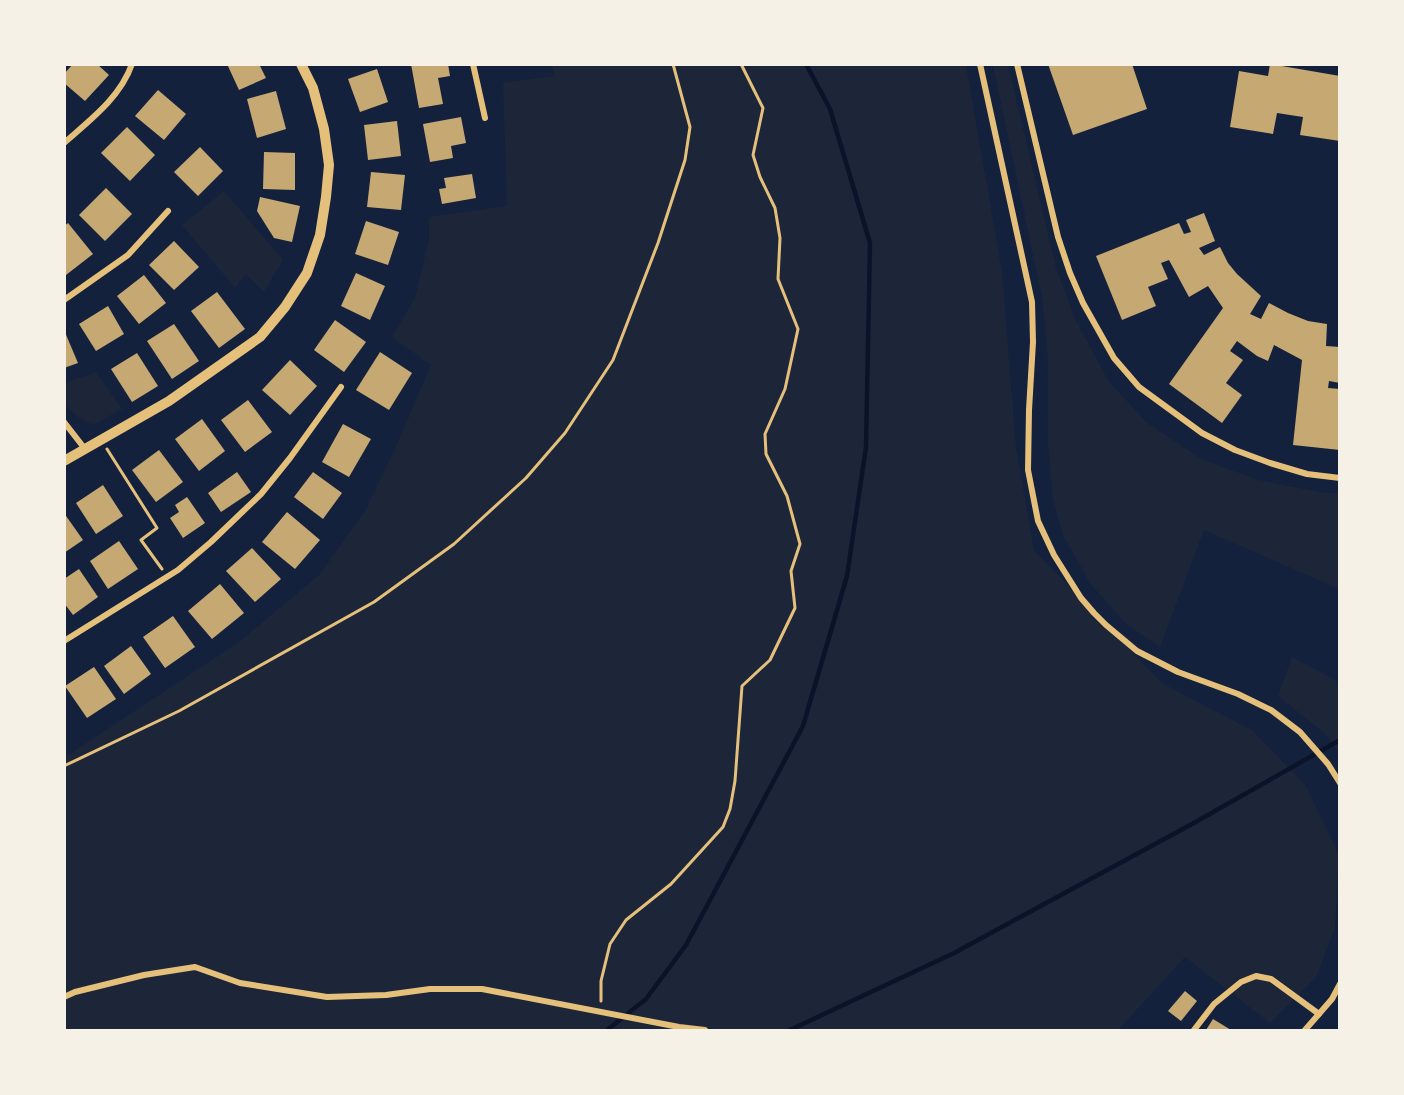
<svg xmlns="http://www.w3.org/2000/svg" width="1404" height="1095" viewBox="0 0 1404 1095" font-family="Jost,sans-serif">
  <rect width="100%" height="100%" fill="#14213d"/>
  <g fill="#1d2539">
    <polygon points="552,64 966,65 1002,272 1016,448 1034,550 1162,683 1253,731 1306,786 1339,855 1335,928 1316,977 1270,1023 1185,957 1118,1030 65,1030 65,757 239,642 319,575 365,511 394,451 431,365 392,337 415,298 429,239 429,217 507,206 503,83 554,76"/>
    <polygon points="993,65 1008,65 1056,268 1076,321 1108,380 1146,422 1203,460 1259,480 1324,493 1339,493 1339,589 1204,530 1160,647 1126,624 1090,583 1063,535 1053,499 1048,444 1048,361 1043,302"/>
    <polygon points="224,191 283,260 264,292 246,274 235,288 182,225"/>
    <polygon points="96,372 122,409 93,425 78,417 65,405 65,383"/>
    <polygon points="1292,657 1339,682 1339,752 1327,735 1278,696"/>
  </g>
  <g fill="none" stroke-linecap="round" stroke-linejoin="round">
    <g stroke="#0b132b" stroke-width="4.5">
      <polyline points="607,1030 646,999 686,945 803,726 847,576 866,447 870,243 830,109 806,64"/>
      <polyline points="790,1030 954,953 1192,824 1340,740"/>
    </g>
  </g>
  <g fill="#c6a872">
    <polygon points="73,64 97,64 109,75 85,101 64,83 64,74"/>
    <polygon points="227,64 259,64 266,78 239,90"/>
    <polygon points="411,64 448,64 450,76 438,78 443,104 419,108"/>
    <polygon points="1048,64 1132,64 1147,109 1073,135"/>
    <polygon points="1270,64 1340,76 1340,141 1300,135 1303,117 1277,113 1273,134 1230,127 1239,71 1268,76"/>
    <polygon points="377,69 388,102 360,112 348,79"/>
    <polygon points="158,90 186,114 164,140 135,116"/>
    <polygon points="276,91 286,129 257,138 247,99"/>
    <polygon points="461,117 466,143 451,146 453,158 430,162 423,124"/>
    <polygon points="397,121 401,156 368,160 364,125"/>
    <polygon points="127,127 155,155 130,181 101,153"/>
    <polygon points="200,147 223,171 198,196 174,172"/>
    <polygon points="264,152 295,153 295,190 263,189"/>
    <polygon points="371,172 405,175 401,210 367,207"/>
    <polygon points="472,174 476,198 442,204 439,189 446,188 444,178"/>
    <polygon points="106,188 132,214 105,241 79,215"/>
    <polygon points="260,197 300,206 292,242 274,238 257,211"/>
    <polygon points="1204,213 1215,241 1199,248 1204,255 1220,247 1228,263 1237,274 1261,296 1250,314 1261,319 1269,303 1288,313 1308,321 1327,324 1326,346 1340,347 1340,383 1329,381 1328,388 1340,389 1340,450 1293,445 1302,360 1274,345 1268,361 1257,356 1237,341 1230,351 1243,360 1226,383 1242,395 1222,423 1169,384 1223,308 1208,286 1189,297 1169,260 1161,263 1168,279 1148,287 1156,306 1122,320 1096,256 1179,223 1184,234 1191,232 1186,220"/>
    <polygon points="366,221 399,232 388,265 355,254"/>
    <polygon points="68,223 93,254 66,275 64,273 64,226"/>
    <polygon points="174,241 199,267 174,290 149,265"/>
    <polygon points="356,273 385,286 370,320 341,306"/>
    <polygon points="144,275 166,303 139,324 117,296"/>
    <polygon points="217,292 245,329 219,348 191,311"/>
    <polygon points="108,306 124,334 96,351 79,324"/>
    <polygon points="335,320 366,342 344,372 314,350"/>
    <polygon points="174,324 199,361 172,379 147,341"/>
    <polygon points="64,330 78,363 64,368"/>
    <polygon points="380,352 412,373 389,410 356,390"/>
    <polygon points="137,353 158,386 132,402 111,369"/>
    <polygon points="290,360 317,386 290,415 262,390"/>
    <polygon points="248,400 272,432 245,452 221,420"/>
    <polygon points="202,419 225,451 199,471 175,439"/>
    <polygon points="343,424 371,439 349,477 322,462"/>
    <polygon points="159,450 183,482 156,502 132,470"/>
    <polygon points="237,472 251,492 221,512 208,493"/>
    <polygon points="313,472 342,493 323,519 294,497"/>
    <polygon points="103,485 123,516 96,534 76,503"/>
    <polygon points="187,497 205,523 183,538 170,518 179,512 175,505"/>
    <polygon points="287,512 320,540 295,569 262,542"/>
    <polygon points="64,513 83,540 64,553"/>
    <polygon points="119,541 138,569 108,589 90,561"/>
    <polygon points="252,548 281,579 255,602 226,571"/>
    <polygon points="79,569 98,597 73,615 64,603 64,579"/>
    <polygon points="220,584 244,613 212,639 188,611"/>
    <polygon points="173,616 195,647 165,668 143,637"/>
    <polygon points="131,646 151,674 124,694 104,666"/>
    <polygon points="94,667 116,699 87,718 65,686"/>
    <polygon points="1185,991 1197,1001 1181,1021 1168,1011"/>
    <polygon points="1213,1019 1231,1030 1206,1030"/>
  </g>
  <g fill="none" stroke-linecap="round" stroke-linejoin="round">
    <g stroke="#e5c07b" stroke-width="3">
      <polyline points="107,449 157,528 141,540 162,569"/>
      <polyline points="64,766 179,711 374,602 454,544 526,478 565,433 613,360 658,243 685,160 690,127 673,64"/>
      <polyline points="601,1001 601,981 610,944 626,920 671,884 723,827 730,809 735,781 742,686 770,660 795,608 791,571 800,544 787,496 766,454 765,434 785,389 798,329 778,279 780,238 775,208 760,177 753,155 763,108 741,64"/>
    </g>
    <g stroke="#e5c07b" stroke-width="6">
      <polyline points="473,64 485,118"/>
      <polyline points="980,64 1032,302 1033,342 1029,410 1028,470 1038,521 1054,555 1081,598 1094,613 1106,625 1137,651 1178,672 1238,694 1271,710 1300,732 1328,764 1340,783"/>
      <polyline points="1017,64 1058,237 1070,273 1083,303 1114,358 1139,387 1202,433 1235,450 1270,463 1307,474 1340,478"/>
      <path d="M64 143C90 120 120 98 132 64"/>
      <polyline points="64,300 128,255 168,211"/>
      <polyline points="64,422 85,449"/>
      <polyline points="64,641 178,570 211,542 261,494 290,458 341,387"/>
      <polyline points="64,997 75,992 144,975 195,967 240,983 327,997 386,995 430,989 482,989 679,1027 705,1030"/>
      <polyline points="1194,1030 1214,1004 1241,982 1256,976 1271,979 1319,1014"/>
      <polyline points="1305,1030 1332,999 1340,984"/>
    </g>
    <polyline stroke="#e5c07b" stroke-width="10" points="64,461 169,401 260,337 285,307 307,273 320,235 326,197 329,165 324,129 313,88 301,64"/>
  </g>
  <rect width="1404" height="1095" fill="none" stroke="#f6f1e7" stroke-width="132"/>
</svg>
